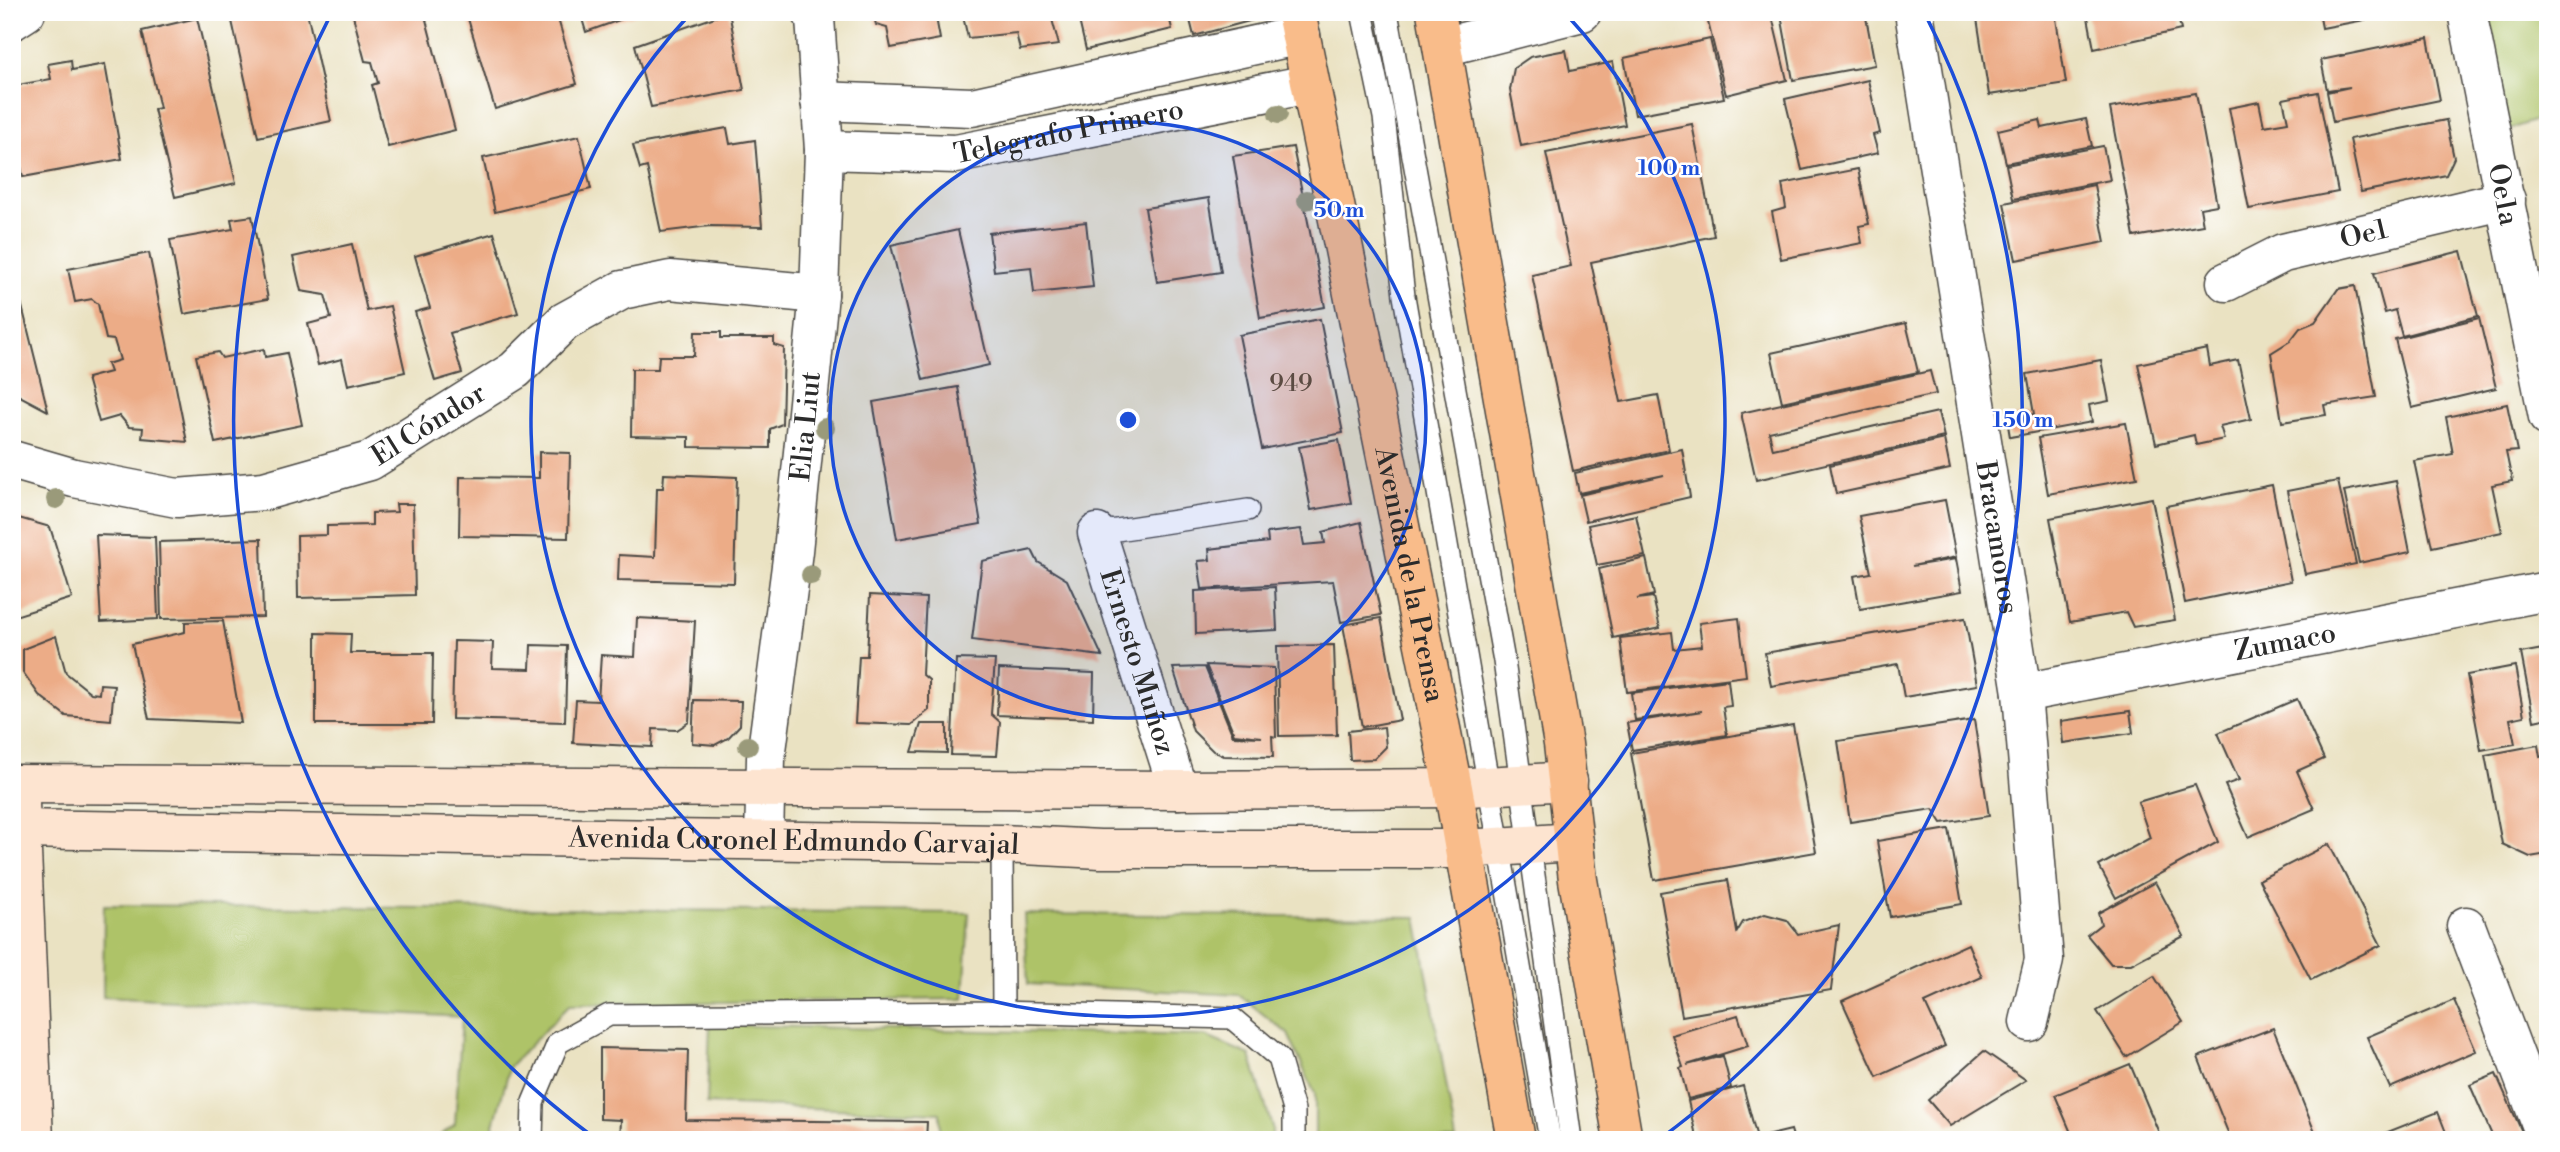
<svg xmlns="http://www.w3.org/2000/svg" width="2560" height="1152" viewBox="0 0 2560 1152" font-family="'Libre Bodoni',serif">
  <rect width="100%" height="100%" fill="#fff"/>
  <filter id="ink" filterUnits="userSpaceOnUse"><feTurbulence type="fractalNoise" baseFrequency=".0143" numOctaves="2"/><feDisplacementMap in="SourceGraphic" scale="14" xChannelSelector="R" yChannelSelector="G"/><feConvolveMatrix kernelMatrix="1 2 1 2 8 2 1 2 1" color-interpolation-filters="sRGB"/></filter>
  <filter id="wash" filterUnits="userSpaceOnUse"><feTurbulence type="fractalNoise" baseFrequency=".00686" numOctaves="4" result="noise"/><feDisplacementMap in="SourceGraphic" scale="28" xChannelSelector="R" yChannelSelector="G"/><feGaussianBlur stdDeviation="1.57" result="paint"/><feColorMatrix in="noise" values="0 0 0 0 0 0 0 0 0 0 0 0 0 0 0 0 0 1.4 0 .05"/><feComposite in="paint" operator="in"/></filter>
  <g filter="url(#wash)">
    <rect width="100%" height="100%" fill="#eae2c2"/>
    <g fill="#aec368" stroke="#6c774a" stroke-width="2">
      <polygon points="2477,12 2548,12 2548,116 2501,132"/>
      <polygon points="104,905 969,913 964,999 570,1004 510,1066 490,1140 435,1140 455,1124 462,1017 103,997"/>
      <polygon points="1024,914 1417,917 1456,1140 1315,1140 1315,1094 1288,1034 1239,995 1028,984"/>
      <polygon points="710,1025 1205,1036 1250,1055 1272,1127 1272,1140 940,1140 940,1113 707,1104"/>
    </g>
    <g id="blocks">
      <g fill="#ecac87">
        <polygon points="230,12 307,12 331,121 258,137"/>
        <polygon points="352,12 424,12 455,130 388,147 372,85 378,83 372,62 365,61"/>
        <polygon points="466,12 556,12 577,84 495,109"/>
        <polygon points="580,12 638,12 639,13 586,32"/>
        <polygon points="729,12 744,90 651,107 635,45"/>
        <polygon points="873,12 935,12 940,39 891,48 887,28 876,25"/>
        <polygon points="962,12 1050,12 1059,45 1020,50 1016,33 968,38"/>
        <polygon points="1077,12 1168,12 1172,29 1086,50"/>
        <polygon points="1188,12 1267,12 1268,16 1194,36"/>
        <polygon points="1733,12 1771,12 1787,80 1726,95 1707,18"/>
        <polygon points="1795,12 1865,12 1875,65 1793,80 1781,15"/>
        <polygon points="1976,12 2055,12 2066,83 1989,95"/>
        <polygon points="2087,12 2177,12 2181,30 2094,49"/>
        <polygon points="2319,12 2395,12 2396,14 2322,28"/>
        <polygon points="197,18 236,183 175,197 154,109 160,108 142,31"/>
        <polygon points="2428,38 2440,100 2333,122 2327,92 2350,87 2327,90 2321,60"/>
        <polygon points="1710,39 1724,98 1635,115 1624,58"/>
        <polygon points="1566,50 1570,71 1613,62 1625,125 1521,146 1510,90 1514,68 1530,57"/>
        <polygon points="71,60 72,70 105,64 122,159 23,177 12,120 12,86 51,79 48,64"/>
        <polygon points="1868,80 1880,133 1873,135 1878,153 1802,170 1785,99"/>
        <polygon points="2318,92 2338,192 2249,209 2229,108 2259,102 2264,126 2288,122 2283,99"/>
        <polygon points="2196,93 2217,205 2200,208 2203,225 2134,237 2110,108"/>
        <polygon points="2086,119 2092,146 2006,163 1998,130 2040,120 2042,128"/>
        <polygon points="2446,120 2454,158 2446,175 2361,192 2350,139"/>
        <polygon points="1692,124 1714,236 1591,262 1621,402 1658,395 1669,450 1573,471 1532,275 1571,266 1546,153"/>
        <polygon points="727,128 730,144 755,140 762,227 710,226 661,232 647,167 640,169 633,145"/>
        <polygon points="579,136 591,189 495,212 483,158"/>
        <polygon points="2103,146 2110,180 2013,199 2006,165"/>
        <polygon points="1293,147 1325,307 1260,318 1233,156"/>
        <polygon points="1858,169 1869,224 1859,226 1862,243 1781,259 1772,212 1786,208 1782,184"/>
        <polygon points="2094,185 2105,242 2016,260 2004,203"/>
        <polygon points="1209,198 1221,272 1157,282 1145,208"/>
        <polygon points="252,216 268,299 184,314 170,240 233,229 231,219"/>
        <polygon points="1086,222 1093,287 1034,293 1031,267 994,271 989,233"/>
        <polygon points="958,230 989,365 923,380 891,245"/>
        <polygon points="494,233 518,313 450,333 462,373 435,381 415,312 430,308 415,256"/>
        <polygon points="352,244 367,311 390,306 405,372 348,385 342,359 318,365 308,324 331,318 325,295 301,291 293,257"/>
        <polygon points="2461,251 2478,316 2402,336 2395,310 2385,313 2374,273"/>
        <polygon points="149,253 187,442 142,438 143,428 129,427 120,416 99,422 87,378 110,372 107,364 120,360 114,340 106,339 98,304 92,299 75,302 68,269"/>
        <polygon points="12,278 15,278 48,411 12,392"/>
        <polygon points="2355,286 2376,397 2324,405 2326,415 2282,422 2271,353 2290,341 2300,328 2315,322 2338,289"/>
        <polygon points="2479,318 2496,388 2412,408 2395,339"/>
        <polygon points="1320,319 1343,433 1262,449 1239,335"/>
        <polygon points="1906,323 1918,372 1782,402 1771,353"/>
        <polygon points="695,332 721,332 721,338 774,338 774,345 784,348 782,424 770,429 770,448 689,447 689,437 631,436 632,369 658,369 659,356 694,356"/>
        <polygon points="264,349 265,357 287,353 302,425 215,443 196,356 218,352 222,358"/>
        <polygon points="2207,349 2210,366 2238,360 2251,419 2220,426 2224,439 2196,445 2194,435 2156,444 2138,364"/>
        <polygon points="2101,360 2109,401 2089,405 2092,422 2010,437 2007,419 2034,414 2027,374"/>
        <polygon points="1930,371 1936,394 1769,432 1773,449 1938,412 1944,437 1756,480 1741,413"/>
        <polygon points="958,387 981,524 897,539 873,402"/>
        <polygon points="2507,404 2517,451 2506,452 2512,481 2492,485 2502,532 2432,547 2414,461 2453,454 2446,417"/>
        <polygon points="2126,423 2137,478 2048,494 2038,438"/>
        <polygon points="1944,439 1950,469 1836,494 1830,465"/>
        <polygon points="1339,440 1351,503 1311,510 1299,447"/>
        <polygon points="1682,449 1690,497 1586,521 1580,495 1664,475 1579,493 1575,473"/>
        <polygon points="539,452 570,453 568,538 459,536 460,477 539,478"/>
        <polygon points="664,474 737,477 734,583 618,580 619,555 655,557 657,488 663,488"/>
        <polygon points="2338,481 2356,564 2305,574 2287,491"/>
        <polygon points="2396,481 2410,552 2359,563 2344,491"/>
        <polygon points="2272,485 2291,581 2185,603 2166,506"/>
        <polygon points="2152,498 2175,620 2133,627 2126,612 2070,622 2050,518"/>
        <polygon points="1945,500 1956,557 1912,566 1956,559 1962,591 1860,609 1854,576 1871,573 1859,516"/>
        <polygon points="396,504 413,504 415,595 298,598 297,536 327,535 327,526 372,525 372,513 397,512"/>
        <polygon points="1636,515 1645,556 1597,565 1588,525"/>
        <polygon points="12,516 50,527 72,598 12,617"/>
        <polygon points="1361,522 1381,615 1341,622 1333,581 1202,589 1198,561 1210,560 1209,549 1268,542 1267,533 1301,529 1304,545 1325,543 1323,532"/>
        <polygon points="96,535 155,537 158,619 101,622"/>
        <polygon points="261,539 263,617 161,619 159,542"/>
        <polygon points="1032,550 1038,562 1067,580 1102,656 972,640 982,561"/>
        <polygon points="1646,558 1654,595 1637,599 1653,597 1660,628 1613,638 1599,569"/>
        <polygon points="1275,587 1277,630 1196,634 1195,591"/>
        <polygon points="870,595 926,598 922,674 929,680 929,710 911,725 855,723 859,656 867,656"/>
        <polygon points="637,618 695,621 689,722 677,730 653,729 652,747 573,743 576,700 598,701 601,655 635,657"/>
        <polygon points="1381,618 1400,720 1362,727 1343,625"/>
        <polygon points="1739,618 1746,676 1627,692 1620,638 1672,632 1674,649 1702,646 1699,623"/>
        <polygon points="1965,618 1977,685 1904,697 1898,664 1771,686 1765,653"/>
        <polygon points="223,621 241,723 149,719 132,644 185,632 185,622"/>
        <polygon points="316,633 351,634 350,653 433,653 432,724 316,724"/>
        <polygon points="56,636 66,673 91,693 99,694 100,684 114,685 111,720 66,716 39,695 23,672 23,649"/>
        <polygon points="454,641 493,642 492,668 530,669 531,645 567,646 565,722 452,719"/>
        <polygon points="1334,645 1337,735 1279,736 1277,646"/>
        <polygon points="2548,648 2548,718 2534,721 2521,653"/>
        <polygon points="956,659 995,660 991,714 1000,722 997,756 951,755"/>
        <polygon points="1206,665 1274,668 1276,737 1272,736 1273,757 1224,756 1213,751 1193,731 1173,668 1205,667 1233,736 1262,737 1234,734"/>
        <polygon points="2515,666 2524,716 2510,719 2515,744 2481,750 2467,675"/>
        <polygon points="999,669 1094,673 1093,719 997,715"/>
        <polygon points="1728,680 1731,706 1723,707 1727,735 1632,750 1627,723 1702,711 1635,720 1631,693"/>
        <polygon points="2297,699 2324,759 2297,771 2314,809 2248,837 2225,785 2239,780 2218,733"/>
        <polygon points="694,700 741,701 740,725 728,738 715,745 692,743"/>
        <polygon points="2130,711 2133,733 2063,743 2061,721"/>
        <polygon points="1974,720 1989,816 1942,823 1933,809 1850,822 1838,741"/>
        <polygon points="921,724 947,724 947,753 912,752"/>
        <polygon points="1793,725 1816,852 1654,880 1631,753"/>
        <polygon points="1384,727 1386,747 1374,759 1350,760 1348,731"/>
        <polygon points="2538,745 2540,757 2548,755 2548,854 2530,857 2502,844 2485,755"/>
        <polygon points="2195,785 2218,842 2116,898 2099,866 2150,838 2138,802"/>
        <polygon points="1949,829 1962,904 1890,917 1877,841"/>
        <polygon points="2329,844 2381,945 2311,980 2259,880"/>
        <polygon points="1728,880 1737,932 1743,922 1765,914 1787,920 1798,934 1839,925 1831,990 1682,1016 1660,892"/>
        <polygon points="2155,882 2184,936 2131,964 2111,964 2087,935 2101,924 2098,913"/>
        <polygon points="1968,944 1982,977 1925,1003 1945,1046 1877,1077 1842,1001"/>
        <polygon points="2154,976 2183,1022 2126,1057 2097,1011"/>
        <polygon points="2454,1000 2476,1051 2390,1088 2367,1037"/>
        <polygon points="1738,1015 1748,1046 1687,1065 1723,1056 1731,1088 1688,1099 1680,1068 1683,1067 1672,1035"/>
        <polygon points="2273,1028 2318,1140 2231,1140 2198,1057"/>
        <polygon points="600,1048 688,1050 686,1120 927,1122 926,1140 620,1140 621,1120 600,1119"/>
        <polygon points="1984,1051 2026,1080 1950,1126 1928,1100"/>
        <polygon points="2130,1064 2162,1140 2074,1140 2055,1095"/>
        <polygon points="2496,1074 2523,1134 2511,1140 2494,1140 2470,1085"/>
        <polygon points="1743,1086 1757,1138 1791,1130 1794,1140 1697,1140 1688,1101"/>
        <polygon points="2438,1112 2449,1140 2376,1140 2375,1137"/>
      </g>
    </g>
  </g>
  <g filter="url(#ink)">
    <use href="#blocks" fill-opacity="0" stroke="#484642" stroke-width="2"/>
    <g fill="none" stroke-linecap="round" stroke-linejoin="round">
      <defs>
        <g id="lane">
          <polyline points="1362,12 1384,117 1404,296 1550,1140"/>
          <polyline points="1387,12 1504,661 1571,1140"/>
          <polyline points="1097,533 1248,510"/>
          <polyline points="1002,844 1003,1012"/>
          <polyline points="532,1140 533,1102 558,1043 609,1015 1003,1012 1232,1018 1279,1058 1294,1110 1294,1140"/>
        </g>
        <g id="street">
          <path id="s1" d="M1914 12 2022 693 2044 960 2029 1022"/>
          <path id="s2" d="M2467 12 2548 417"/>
          <polyline points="12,21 26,12"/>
          <polyline points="1443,47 1582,12"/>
          <polyline points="820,101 972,107 1301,35"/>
          <path id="s3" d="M824 150 956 154 1309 84"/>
          <path id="s4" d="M2226 282 2283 253 2506 200"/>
          <path id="s5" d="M12 460 74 478 177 498 264 491 370 461 515 370 564 322 622 290 670 280 819 294"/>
          <path id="s6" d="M1097 533 1178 790"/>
          <path id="s7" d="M2022 693 2548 591"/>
          <path id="s8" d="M764 840 766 758 793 551 819 294 824 150 815 18 811 12"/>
          <polyline points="2466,926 2547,1140"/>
        </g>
        <g id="secondary">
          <polyline points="12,784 1178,790 1453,788 1568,781"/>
          <polyline points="20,803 34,1140"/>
          <path id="s9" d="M12 829 1002 844 1100 849H1465L1574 842"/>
        </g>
        <g id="primary">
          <path id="s10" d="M1296 12 1453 788 1516 1140"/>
          <polyline points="1436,12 1563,744 1578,880 1623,1140"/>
        </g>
      </defs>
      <use href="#lane" stroke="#484642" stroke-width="24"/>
      <use href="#street" stroke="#484642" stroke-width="41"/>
      <use href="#secondary" stroke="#484642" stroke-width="41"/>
      <use href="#primary" stroke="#484642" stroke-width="41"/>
      <use href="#lane" stroke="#fff" stroke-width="21"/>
      <use href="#street" stroke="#fff" stroke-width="38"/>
      <use href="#secondary" stroke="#fde4d0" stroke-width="38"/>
      <use href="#primary" stroke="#f9bc8a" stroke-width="38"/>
    </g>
    <g fill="#9a9a7a">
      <circle cx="1278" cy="114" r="10"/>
      <circle cx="1307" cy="200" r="10"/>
      <circle cx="825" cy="428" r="10"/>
      <circle cx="56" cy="499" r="10"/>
      <circle cx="811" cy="575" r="10"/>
      <circle cx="748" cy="746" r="10"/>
    </g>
  </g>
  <circle cx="1128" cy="420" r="298" fill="#1d4ed8" fill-opacity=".12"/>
  <g fill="none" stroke="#1d4ed8" stroke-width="3.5">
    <circle cx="1128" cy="420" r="298"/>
    <path d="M1565 13A597 597 0 1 1 691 13"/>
    <path d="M596 1139A895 895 0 0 1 331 14M1925 14A895 895 0 0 1 1660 1139"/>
  </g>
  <g text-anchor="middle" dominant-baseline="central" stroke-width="5" stroke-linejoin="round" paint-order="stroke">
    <g font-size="24" fill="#5b4b42">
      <text x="1291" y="384">949</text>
    </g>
    <g font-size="28" fill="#2b2b2b" stroke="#fff">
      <text stroke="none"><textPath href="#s3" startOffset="247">Telegrafo Primero</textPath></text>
      <text stroke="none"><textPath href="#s2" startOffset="186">Oe1a</textPath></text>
      <text stroke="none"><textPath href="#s4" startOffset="147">Oe1</textPath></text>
      <text stroke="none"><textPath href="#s5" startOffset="436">El Cóndor</textPath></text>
      <text stroke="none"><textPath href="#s8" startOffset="416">Elia Liut</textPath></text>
      <text stroke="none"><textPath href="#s1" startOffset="532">Bracamoros</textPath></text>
      <text stroke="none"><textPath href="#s10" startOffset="574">Avenida de la Prensa</textPath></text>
      <text stroke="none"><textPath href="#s7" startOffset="268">Zumaco</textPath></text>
      <text stroke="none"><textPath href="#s6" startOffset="135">Ernesto Muñoz</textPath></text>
      <text stroke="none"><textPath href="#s9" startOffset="782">Avenida Coronel Edmundo Carvajal</textPath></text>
    </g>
  </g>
  <circle cx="1128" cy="420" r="10" fill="#1d4ed8" stroke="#fff" stroke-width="3.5"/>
  <g font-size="21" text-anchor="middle" font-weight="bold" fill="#1d4ed8" stroke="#fff" stroke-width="5" stroke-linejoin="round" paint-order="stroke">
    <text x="1669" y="175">100 m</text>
    <text x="1339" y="217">50 m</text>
    <text x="2023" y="427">150 m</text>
  </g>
  <rect width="2560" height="1152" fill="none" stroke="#fff" stroke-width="42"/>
</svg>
